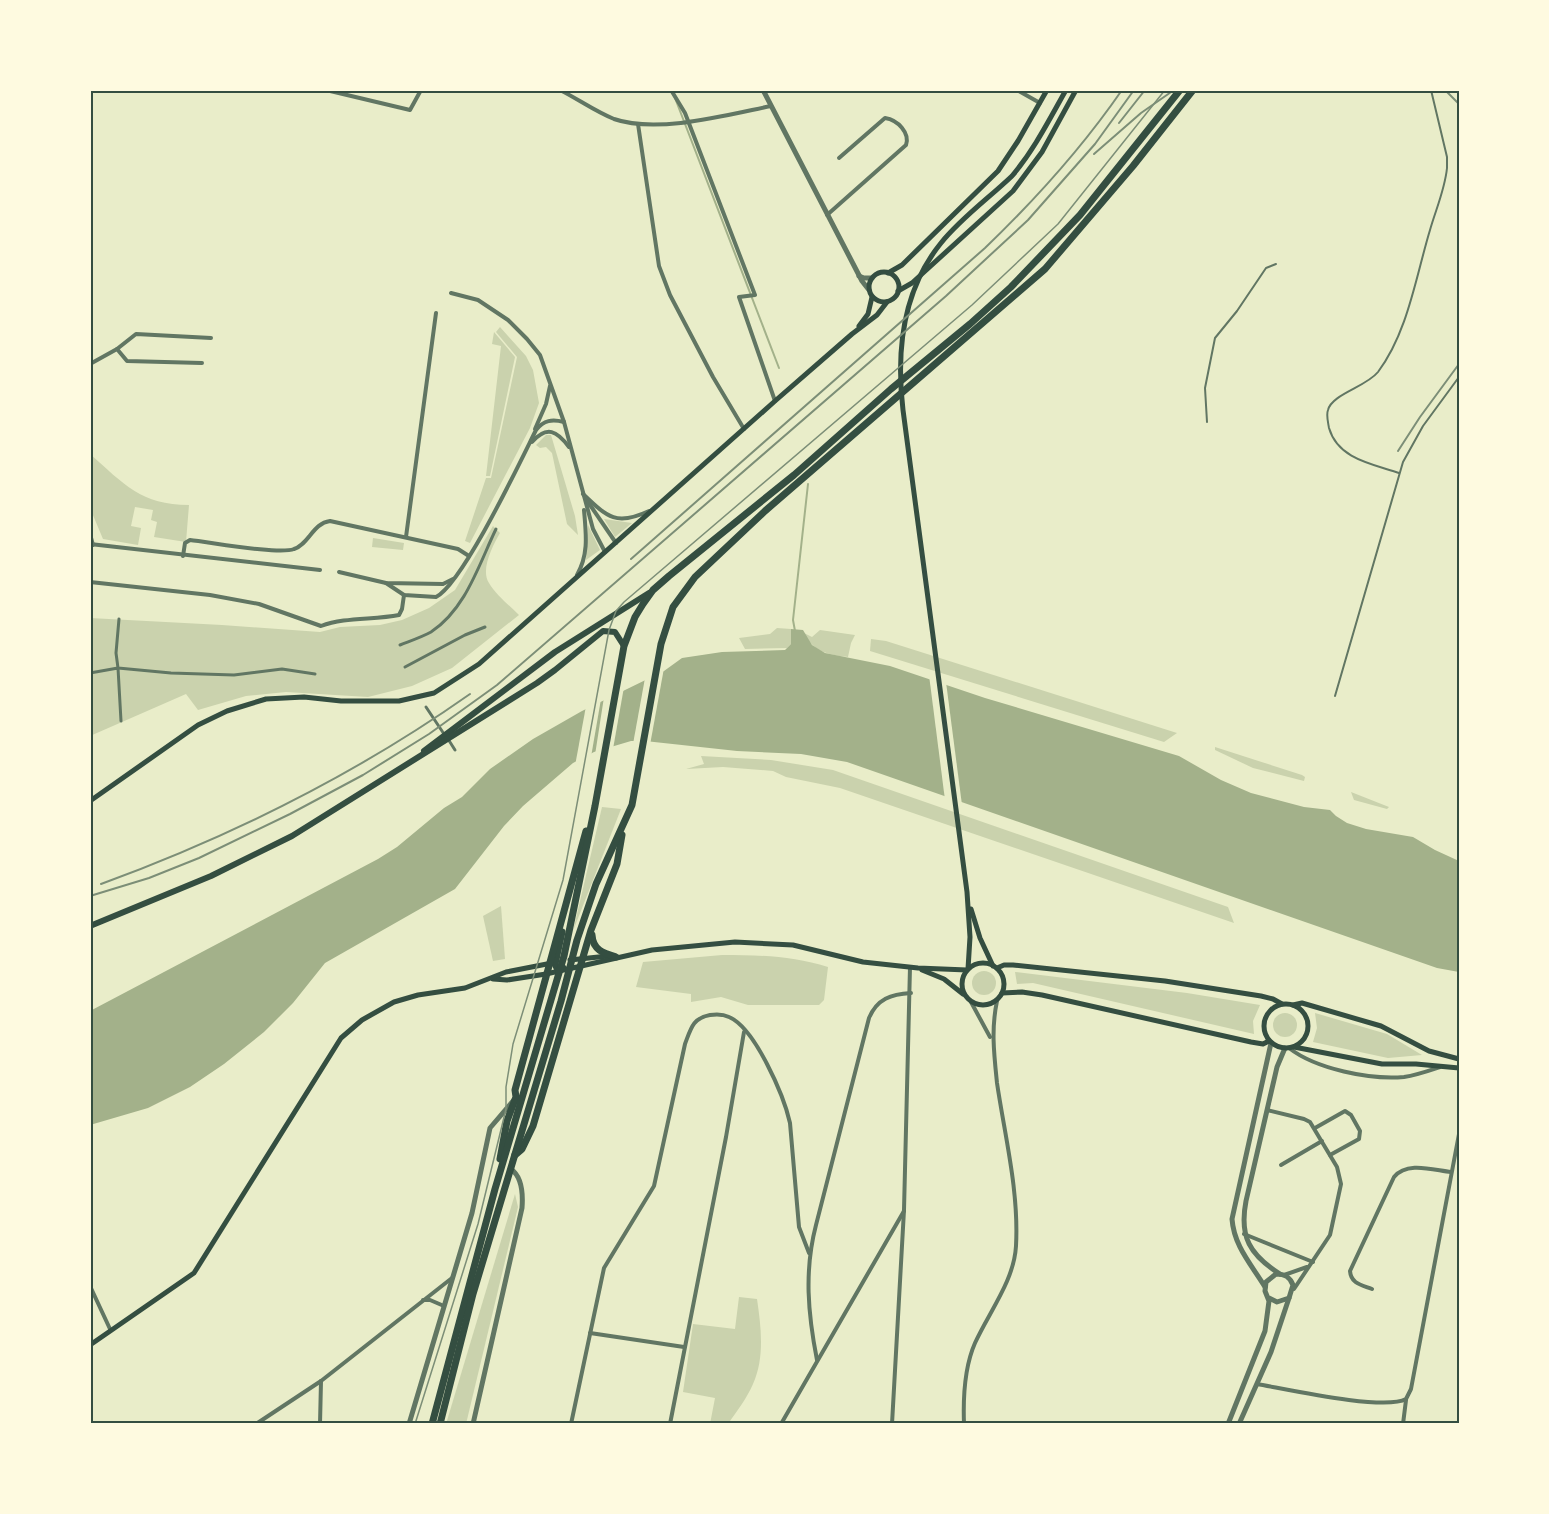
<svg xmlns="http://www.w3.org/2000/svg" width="1549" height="1514" viewBox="0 0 1549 1514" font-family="Karla,sans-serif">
  <rect width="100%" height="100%" fill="#e9edc9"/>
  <g fill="#cad2ad">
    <polygon points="500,327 526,356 533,370 539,403 530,428 470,543 465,541 486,478 491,478 517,357 496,332"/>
    <polygon points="494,332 515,357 490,476 486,476 501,346 492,344"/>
    <polygon points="546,435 551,435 575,516 578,535 567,524 552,453 546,447 540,448 536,445"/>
    <path d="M90 454C124 484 141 505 189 505L186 542 154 537 157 522 151 520 153 510 135 507 131 526 141 528 138 545 103 539 90 508Z"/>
    <polygon points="604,519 632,523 615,537"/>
    <polygon points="588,525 600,550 586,560"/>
    <path d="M493 526 500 533C493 545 480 570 489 583 496 595 509 605 519 615L452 668 412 686 368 697 286 692 246 696 198 710 186 694 90 736V618L222 625 320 632 340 627 380 625 402 620 429 608 455 590Z"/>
    <polygon points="373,538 404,543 403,550 372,547"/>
    <polygon points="777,628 791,629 791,644 787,648 745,649 739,638 770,634"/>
    <path d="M820 630 855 635 851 643 848 657C829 655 813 652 804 633L812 637Z"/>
    <polygon points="871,639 886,641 1177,733 1164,742 870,651"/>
    <polygon points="1215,747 1302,775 1305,777 1304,781 1253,768 1215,750"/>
    <polygon points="701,756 771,760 833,770 1228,907 1234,923 840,788 786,777 773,771 723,767 686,769 704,764"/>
    <polygon points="1351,792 1389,807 1387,809 1354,800"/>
    <polygon points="602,807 621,809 573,931"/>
    <polygon points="501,906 505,959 493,961 483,916"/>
    <path d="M722 955C759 955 793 956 828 967L824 1000 819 1005H748L721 997 691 1002V994L636 987 643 962Z"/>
    <circle cx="984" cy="983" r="12"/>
    <polygon points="1015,972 1187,993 1260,1005 1253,1021 1254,1034 1033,983 1017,984"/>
    <circle cx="1285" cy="1025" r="12"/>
    <polygon points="1315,1013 1387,1034 1422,1055 1388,1058 1313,1042 1317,1028"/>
    <polygon points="515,1194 518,1207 466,1424 446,1424"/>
    <path d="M739 1297 757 1299C761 1327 765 1357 753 1384 747 1398 737 1411 728 1424H710L715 1398 683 1392 693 1324 735 1329Z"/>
  </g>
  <polygon fill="#a3b18a" points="791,629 803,630 812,645 825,653 890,666 985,698 1179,756 1221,780 1251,793 1304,807 1330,810 1336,816 1347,823 1366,829 1413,837 1435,850 1459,861 1459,972 1437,968 847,762 801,754 737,751 645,741 631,741 594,752 573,763 523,806 504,826 455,889 325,963 293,1003 264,1032 224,1064 190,1087 148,1108 90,1125 90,1011 378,859 397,847 444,808 462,797 490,769 533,739 582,711 664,671 682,658 722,652 785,650 791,644"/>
  <g fill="#e9edc9">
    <polygon points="664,668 650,745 633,744 645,678"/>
    <polygon points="929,675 946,682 962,805 945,800"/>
    <polygon points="624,687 613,749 595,755 604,697"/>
    <polygon points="601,699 591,757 575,766 586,706"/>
  </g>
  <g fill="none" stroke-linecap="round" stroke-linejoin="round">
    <g stroke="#a3b18a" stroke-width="2">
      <polyline points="675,98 779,368"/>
      <polyline points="795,631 793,620 808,484"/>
    </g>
    <g stroke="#617663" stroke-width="2">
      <polyline points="1457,90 1459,92"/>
      <polyline points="1207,422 1205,388 1215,338 1237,311 1266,268 1276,264"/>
      <path d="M1399 473C1372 464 1338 459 1329 428 1328 422 1326 415 1328 410 1332 394 1366 387 1378 372 1408 332 1416 276 1430 230 1436 209 1445 189 1447 168V157L1431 90"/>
      <polyline points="1335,696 1403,462 1423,426 1459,377"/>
    </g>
    <g stroke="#617663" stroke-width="3">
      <polyline points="119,619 116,653 118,668 171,673 234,675 282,669 315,674"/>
      <path d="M400 645C410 641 422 637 431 632 466 609 479 564 496 529"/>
      <polyline points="405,667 465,635 485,627"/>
      <polyline points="90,673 118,668 121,721"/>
      <polyline points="426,707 444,734"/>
      <polyline points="448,739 455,750"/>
    </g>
    <g stroke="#617663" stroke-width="4">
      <polyline points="326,90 410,110 421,90"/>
      <path d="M560 90C578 99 596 112 614 119 657 134 727 115 771 106"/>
      <polyline points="671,90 685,113 755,295 739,297 775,401"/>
      <polyline points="1017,90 1040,103"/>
      <polyline points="638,124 659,266 670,295 713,377 744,429"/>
      <path d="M827 215 906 145C910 133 898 120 885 118L839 158"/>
      <polyline points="451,293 478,300 508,320 527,339 540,355 564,422 593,529 605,552"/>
      <polyline points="117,349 127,361 202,363"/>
      <polyline points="90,364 117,349 136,334 211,338"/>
      <polyline points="535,429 546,404 550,386"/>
      <path d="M532 442C547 425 557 431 569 447"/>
      <path d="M583 494C608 518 617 526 649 511"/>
      <polyline points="588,502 616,543"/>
      <polyline points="90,534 93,545"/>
      <polyline points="406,537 436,313"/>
      <polyline points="90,544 320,570"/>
      <path d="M183 556 185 543 190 540C210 542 279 555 294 549 309 544 313 523 330 521L458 549 469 556"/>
      <polyline points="339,572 386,583 443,584 453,579"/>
      <path d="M577 575C589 554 586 534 584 510"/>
      <path d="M90 582 210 595 259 604 321 626C345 617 373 620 399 615L402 609 404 595"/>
      <path d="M386 583 404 595 436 597C463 583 520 462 536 430 544 420 552 419 564 422"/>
      <polyline points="971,1002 990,1037"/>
      <path d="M1289 1048C1316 1069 1370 1080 1404 1077 1417 1075 1428 1071 1440 1067"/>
      <polyline points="1267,1110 1304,1119 1310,1122 1337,1167 1341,1184 1330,1235 1294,1289"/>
      <polyline points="1315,1128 1345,1111 1351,1115 1360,1131 1359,1139 1330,1155"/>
      <polyline points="1281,1165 1322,1141"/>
      <polyline points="1244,1234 1313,1262"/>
      <polyline points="1284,1275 1307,1267"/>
      <polyline points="90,1286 110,1329"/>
      <path d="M1372 1289C1362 1285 1351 1284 1350 1271L1394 1177C1407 1161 1433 1170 1451 1172"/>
      <polyline points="423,1300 430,1300 444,1306"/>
      <polyline points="590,1333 684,1347"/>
      <path d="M817 1360C808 1314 804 1271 816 1225L869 1018C877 999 891 994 911 993"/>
      <path d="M1257 1384C1286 1389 1384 1411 1406 1399L1411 1389 1459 1134"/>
      <polyline points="256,1424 321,1381 452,1278"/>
      <polyline points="320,1424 321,1381"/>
      <path d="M571 1424 604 1268 654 1186 685 1044C691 1028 693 1018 710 1015 716 1014 723 1014 729 1017 755 1028 784 1096 790 1123L799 1227 809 1253"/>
      <polyline points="670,1424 726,1137 744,1032"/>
      <polyline points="781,1424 904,1211"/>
      <polyline points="892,1424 904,1210 910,967"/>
      <path d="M964 1424C963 1397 964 1368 975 1343 989 1312 1014 1281 1016 1246 1019 1191 1005 1137 997 1083 994 1054 991 1029 997 1001"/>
      <polyline points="1403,1424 1406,1400"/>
    </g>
    <g stroke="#617663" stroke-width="5">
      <polyline points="763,90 862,281 869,290"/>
      <polyline points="859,276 864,278 872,278"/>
      <path d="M1280 1274C1250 1255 1239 1237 1246 1201L1277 1067 1285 1048"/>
      <path d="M1265 1287C1251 1264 1234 1246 1232 1219L1271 1043"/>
      <polyline points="409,1424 472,1213 490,1128 513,1101"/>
      <path d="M473 1424 522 1208C523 1195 522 1177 511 1169"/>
      <path d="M1228 1424 1265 1331 1269 1301 1265 1291 1266 1282 1276 1274C1285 1274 1290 1277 1293 1285L1289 1298 1277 1302 1269 1298"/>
      <polyline points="1239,1424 1271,1352 1289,1298"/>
    </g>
    <g stroke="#344e41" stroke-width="5">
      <circle cx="884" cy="287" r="15"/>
      <polyline points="888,273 902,265 998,171 1018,141 1047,90"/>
      <polyline points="898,291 912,283 1013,191 1042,152 1076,90"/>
      <polyline points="859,326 868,314 872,297"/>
      <polyline points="90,801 198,725 227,711 266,699 304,697 341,701 399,701 434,693 479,664 775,401 852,334 877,315 887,302"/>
      <polyline points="971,909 980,938 993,966"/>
      <polyline points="570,960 608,956"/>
      <circle cx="983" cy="984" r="21"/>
      <polyline points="997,968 1004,965 1013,965 1165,981 1261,996 1273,999 1282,1004"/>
      <path d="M968 969 970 937 967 892 903 410C896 351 902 291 941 243 961 218 989 198 1012 176 1034 150 1049 120 1066 90"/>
      <polyline points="922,970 944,979 963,994"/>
      <polyline points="493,979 507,980 546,974 652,950 735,942 793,945 863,962 918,968 967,970"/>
      <polyline points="1002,993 1022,992 1042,995 1251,1042 1263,1044 1269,1041"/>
      <circle cx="1286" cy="1026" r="22"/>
      <polyline points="1293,1005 1302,1003 1381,1026 1429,1051 1459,1059"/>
      <polyline points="1294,1047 1382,1064 1416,1064 1459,1068"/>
      <polyline points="90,1345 194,1273 341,1038 362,1020 394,1002 418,995 465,988 506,972 552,963"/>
    </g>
    <g stroke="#344e41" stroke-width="6">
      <polyline points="424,751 555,652 649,593"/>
      <polyline points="90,926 211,876 292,836 537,683 555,670 603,631 615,632 624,646"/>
    </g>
    <g stroke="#344e41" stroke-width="7">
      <polyline points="562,932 555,964 557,968 563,968"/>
      <path d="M592 935C593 950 603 953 616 957"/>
      <polyline points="515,1155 522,1149 533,1126 591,930 617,864 622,835"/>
      <polyline points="500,1159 507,1121 516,1097 515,1090 586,831"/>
      <polyline points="432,1424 495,1189 564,956 595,806 624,646 635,617 643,604 653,590 669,576 794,475 891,389 970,324 1011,287 1080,215 1180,90"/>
      <polyline points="440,1424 473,1294 561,1001 577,940 596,884 632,805 661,644 673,607 695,577 765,511 1045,269 1133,166 1193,90"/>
    </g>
    <polyline stroke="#7c8e77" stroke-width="1.5" points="415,1424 478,1224 506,1109 506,1087 513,1044 563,880 609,630 616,611 624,602 972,305 1058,224 1165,90"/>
    <g stroke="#7c8e77" stroke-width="2">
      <polyline points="1445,90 1459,104"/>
      <polyline points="1119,123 1145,90"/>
      <polyline points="1094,154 1141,113 1174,90"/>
      <polyline points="1398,451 1420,417 1459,364"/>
      <path d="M631 559 985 248C1036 199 1082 148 1122 90"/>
      <path d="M101 884C232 836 355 775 470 694"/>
      <polyline points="90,896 149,878 199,858 290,814 363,775 429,734 497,685 946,296 1028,220 1095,144 1134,90"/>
    </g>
  </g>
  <rect width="1549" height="1514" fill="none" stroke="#fefae0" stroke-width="183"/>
  <rect x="92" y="92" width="1366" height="1330" fill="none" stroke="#344e41" stroke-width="2"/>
</svg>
